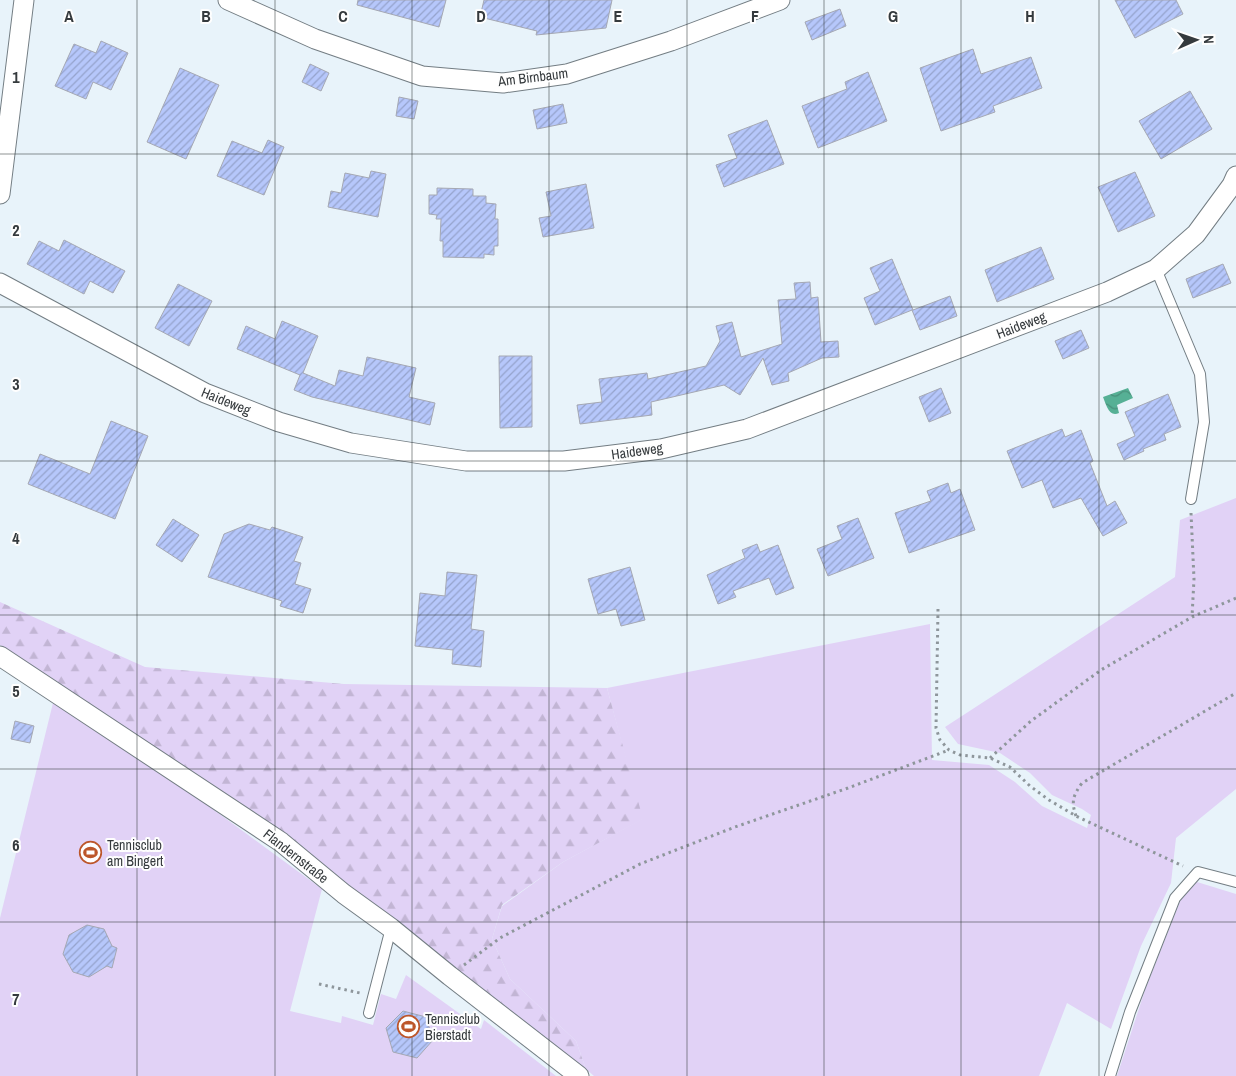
<svg xmlns="http://www.w3.org/2000/svg" width="1236" height="1076" viewBox="0 0 1236 1076" font-family="'Archivo Narrow',sans-serif">
  <defs>
    <pattern id="forest-firs" width="22" height="20" patternUnits="userSpaceOnUse" patternTransform="scale(1.25)"><rect width="22" height="20" fill="#e1d2f6"/><path d="M5 1l3.5 6h-7zM16 11l3.5 6h-7z" fill="#c2b5d4"/></pattern>
    <pattern id="water-waves" width="16" height="10" patternUnits="userSpaceOnUse" patternTransform="scale(1.25)"><rect width="16" height="10" fill="#56b095"/><path d="M0 5q4-4 8 0t8 0" fill="none" stroke="#48907b"/></pattern>
    <pattern id="building-hatch" width="6" height="6" patternUnits="userSpaceOnUse" patternTransform="scale(1.25)"><rect width="6" height="6" fill="#b6c7fb"/><path d="M-1 1l2-2M0 6l6-6M5 7l2-2" fill="none" stroke="#95a3cc"/></pattern>
  </defs>
  <rect width="100%" height="100%" fill="#e8f3fa"/>
  <g fill="#e1d2f6">
    <polygon points="1236,498 1236,789 1176,838 1171,883 1141,946 1111,1029 1067,1003 1039,1076 594,1076 586,1069 576,1041 510,979 492,939 502,906 563,862 642,819 607,688 930,624 932,760 989,765 1015,782 1042,806 1087,828 1091,815 1082,809 1052,795 1030,773 1000,753 958,744 945,727 1175,577 1180,520"/>
    <polygon points="53,703 184,788 322,889 290,1011 341,1023 342,1016 373,1025 381,994 396,999 406,975 481,1029 484,1020 556,1076 0,1076 0,918"/>
    <polygon points="1197,882 1236,894 1236,1076 1117,1076 1145,990 1181,899"/>
  </g>
  <polygon fill="url(#forest-firs)" points="0,602 145,667 344,684 607,688 643,819 563,862 502,905 492,939 510,979 576,1041 586,1069 506,1012 285,834 0,645"/>
  <path fill="url(#water-waves)" d="M1128 388 1133 398 1117 405 1119 413C1109 418 1106 404 1103 397Z"/>
  <g fill="url(#building-hatch)" stroke="#a5a8b3">
    <polygon points="358,0 446,0 439,27 357,5"/>
    <polygon points="484,0 612,0 606,28 536,35 537,31 480,17"/>
    <polygon points="1115,0 1176,0 1183,14 1135,38"/>
    <polygon points="840,9 846,26 812,40 805,22"/>
    <polygon points="101,41 128,53 111,90 93,82 86,99 55,86 74,44 96,53"/>
    <polygon points="973,49 981,74 1031,57 1042,88 993,106 995,112 941,131 920,68"/>
    <polygon points="310,64 329,73 321,91 302,82"/>
    <polygon points="180,68 219,85 186,159 147,142"/>
    <polygon points="868,72 887,121 818,148 802,106 847,89 845,82"/>
    <polygon points="1190,91 1212,129 1161,159 1139,121"/>
    <polygon points="399,97 418,101 414,119 396,116"/>
    <polygon points="563,104 567,123 537,129 533,110"/>
    <polygon points="767,120 784,164 724,187 716,165 737,158 728,135"/>
    <polygon points="268,140 284,147 264,195 217,176 232,141 262,153"/>
    <polygon points="371,171 386,174 378,217 328,207 331,191 341,193 345,173 369,178"/>
    <polygon points="1135,172 1155,216 1118,232 1098,187"/>
    <polygon points="586,184 594,228 543,237 539,218 551,216 546,192"/>
    <polygon points="437,188 473,189 473,196 486,196 486,203 496,204 495,219 498,219 498,246 494,246 494,255 484,254 484,258 443,257 443,241 440,241 441,219 436,219 437,215 429,214 429,195 437,195"/>
    <polygon points="64,240 125,271 113,293 90,281 84,294 27,264 39,241 59,251"/>
    <polygon points="1041,247 1054,279 997,302 985,270"/>
    <polygon points="892,259 913,310 950,296 957,316 920,330 912,310 875,325 864,298 880,291 870,268"/>
    <polygon points="1223,264 1231,283 1193,298 1186,279"/>
    <polygon points="810,282 811,298 818,297 821,342 838,341 839,357 822,358 788,373 789,381 772,385 763,358 740,395 724,385 651,402 652,415 580,424 577,405 602,402 599,379 647,373 648,379 706,366 720,341 716,326 732,322 741,357 782,344 778,300 796,299 794,283"/>
    <polygon points="178,284 212,301 189,346 155,328"/>
    <polygon points="282,321 318,336 303,373 335,386 339,370 363,376 367,357 416,368 409,397 435,403 430,425 312,397 294,390 300,375 237,349 246,326 275,339"/>
    <polygon points="1081,330 1089,348 1063,359 1055,341"/>
    <polygon points="499,356 532,356 532,427 500,428"/>
    <polygon points="941,388 951,413 929,422 919,397"/>
    <polygon points="1168,394 1181,427 1164,434 1166,440 1143,449 1144,451 1124,460 1117,444 1135,436 1125,412"/>
    <polygon points="111,421 148,436 115,519 28,484 40,454 90,474"/>
    <polygon points="1062,429 1065,437 1081,430 1093,461 1090,463 1107,506 1115,501 1127,523 1103,536 1081,498 1053,508 1042,480 1022,488 1007,451"/>
    <polygon points="948,483 951,493 960,489 975,530 909,553 895,513 931,501 927,491"/>
    <polygon points="858,518 874,558 828,576 817,549 842,539 837,526"/>
    <polygon points="173,519 199,535 182,562 156,545"/>
    <polygon points="249,524 270,530 272,527 303,537 294,561 301,563 295,584 311,589 303,613 280,606 282,601 208,577 224,534"/>
    <polygon points="757,544 760,552 778,545 794,588 776,595 769,578 733,591 736,597 718,604 707,575 745,558 742,550"/>
    <polygon points="630,567 645,620 621,626 616,609 598,614 588,579"/>
    <polygon points="447,572 477,575 471,629 484,631 481,667 452,664 453,650 415,646 420,593 445,596"/>
    <polygon points="15,721 34,726 30,743 11,739"/>
    <polygon points="87,925 104,929 112,946 117,948 112,968 107,966 89,977 73,972 63,954 69,935"/>
    <polygon points="403,1011 426,1017 433,1040 417,1058 393,1052 386,1028"/>
  </g>
  <g fill="none" stroke-linecap="round" stroke-linejoin="round">
    <defs>
      <g id="service">
        <polyline points="1156,269 1200,374 1204,422 1191,499"/>
        <polyline points="369,1013 391,928"/>
        <polyline points="1110,1076 1130,1012 1175,898 1198,872 1236,882"/>
      </g>
      <g id="minor">
        <polyline points="228,0 315,39 422,76 503,83 567,74 671,41 780,0"/>
        <polyline points="0,194 24,0"/>
        <polyline points="0,283 205,393 279,422 351,443 466,461 564,461 661,449 747,429 1107,292 1156,269 1196,234 1232,185 1236,176"/>
        <polyline points="0,656 281,842 344,894 391,928 450,976 579,1076"/>
      </g>
    </defs>
    <use href="#service" stroke="#737d83" stroke-width="12"/>
    <use href="#minor" stroke="#737d83" stroke-width="21"/>
    <g stroke="#8e969b" stroke-width="3" stroke-dasharray="2.5 4" stroke-linecap="butt">
      <polyline points="1191,513 1194,579 1192,617"/>
      <polyline points="938,609 936,728 940,740 949,750 960,755 990,758 1010,767 1030,786 1049,800 1076,816 1183,866"/>
      <polyline points="990,758 1031,721 1101,670 1192,617 1236,598"/>
      <path d="M1076 816C1071 801 1073 796 1082 783L1236 693"/>
      <polyline points="464,965 500,938 640,864 735,827 848,788 949,750"/>
      <polyline points="319,984 360,993"/>
    </g>
    <use href="#service" stroke="#fff" stroke-width="10"/>
    <use href="#minor" stroke="#fff" stroke-width="19"/>
  </g>
  <path fill="none" stroke="#353a3d" stroke-width="1" stroke-opacity="0.55" d="M137 0V1076M275 0V1076M412 0V1076M549 0V1076M687 0V1076M824 0V1076M961 0V1076M1099 0V1076M0 154H1236M0 307H1236M0 461H1236M0 615H1236M0 769H1236M0 922H1236"/>
  <defs>
    <symbol id="stadium-ring" viewBox="-11 -11 22 22"><circle r="9.5" fill="#fefefe" stroke="#bc562a" stroke-width="1.5"/><path d="M0-5a6.5 5 0 1 0 0 10a6.5 5 0 1 0 0-10ZM-3.5-1.8h7v3.6h-7Z" fill="#bc562a"/></symbol>
  </defs>
  <g fill-rule="evenodd">
    <use href="#stadium-ring" x="78" y="840" width="25" height="25"/>
    <use href="#stadium-ring" x="396" y="1014" width="25" height="25"/>
  </g>
  <g text-anchor="middle" dominant-baseline="central" stroke-width="4" stroke-linejoin="round" paint-order="stroke">
    <g font-size="14" fill="#353a3d" stroke="#fefefe">
      <text transform="translate(533 77) rotate(-7)">Am Birnbaum</text>
      <text transform="translate(1021 325) rotate(-21)">Haideweg</text>
      <text transform="translate(226 401) rotate(22)">Haideweg</text>
      <text transform="translate(637 451) rotate(-8)">Haideweg</text>
      <text transform="translate(296 856) rotate(38)">Flandernstraße</text>
    </g>
    <g font-size="14" fill="#353a3d" stroke="#fefefe" text-anchor="start">
      <text x="107" y="845">Tennisclub<tspan x="107" dy="16">am Bingert</tspan></text>
      <text x="425" y="1019">Tennisclub<tspan x="425" dy="16">Bierstadt</tspan></text>
    </g>
  </g>
  <g font-size="16" text-anchor="middle" font-weight="bold" fill="#353a3d" stroke="#fefefe" stroke-width="4" stroke-linejoin="round" paint-order="stroke">
    <text x="69" y="22">A</text>
    <text x="206" y="22">B</text>
    <text x="343" y="22">C</text>
    <text x="481" y="22">D</text>
    <text x="618" y="22">E</text>
    <text x="755" y="22">F</text>
    <text x="893" y="22">G</text>
    <text x="1030" y="22">H</text>
    <text x="16" y="83">1</text>
    <text x="16" y="236">2</text>
    <text x="16" y="390">3</text>
    <text x="16" y="544">4</text>
    <text x="16" y="697">5</text>
    <text x="16" y="851">6</text>
    <text x="16" y="1005">7</text>
  </g>
  <g transform="translate(1196 40) rotate(88)" stroke="#fefefe" stroke-width="4" paint-order="stroke">
  <path d="M0-4L9 19L0 12L-9 19Z" fill="#353a3d"/>
  <text y="-8" font-size="14" font-weight="bold" text-anchor="middle" fill="#353a3d">N</text>
  </g>
</svg>
